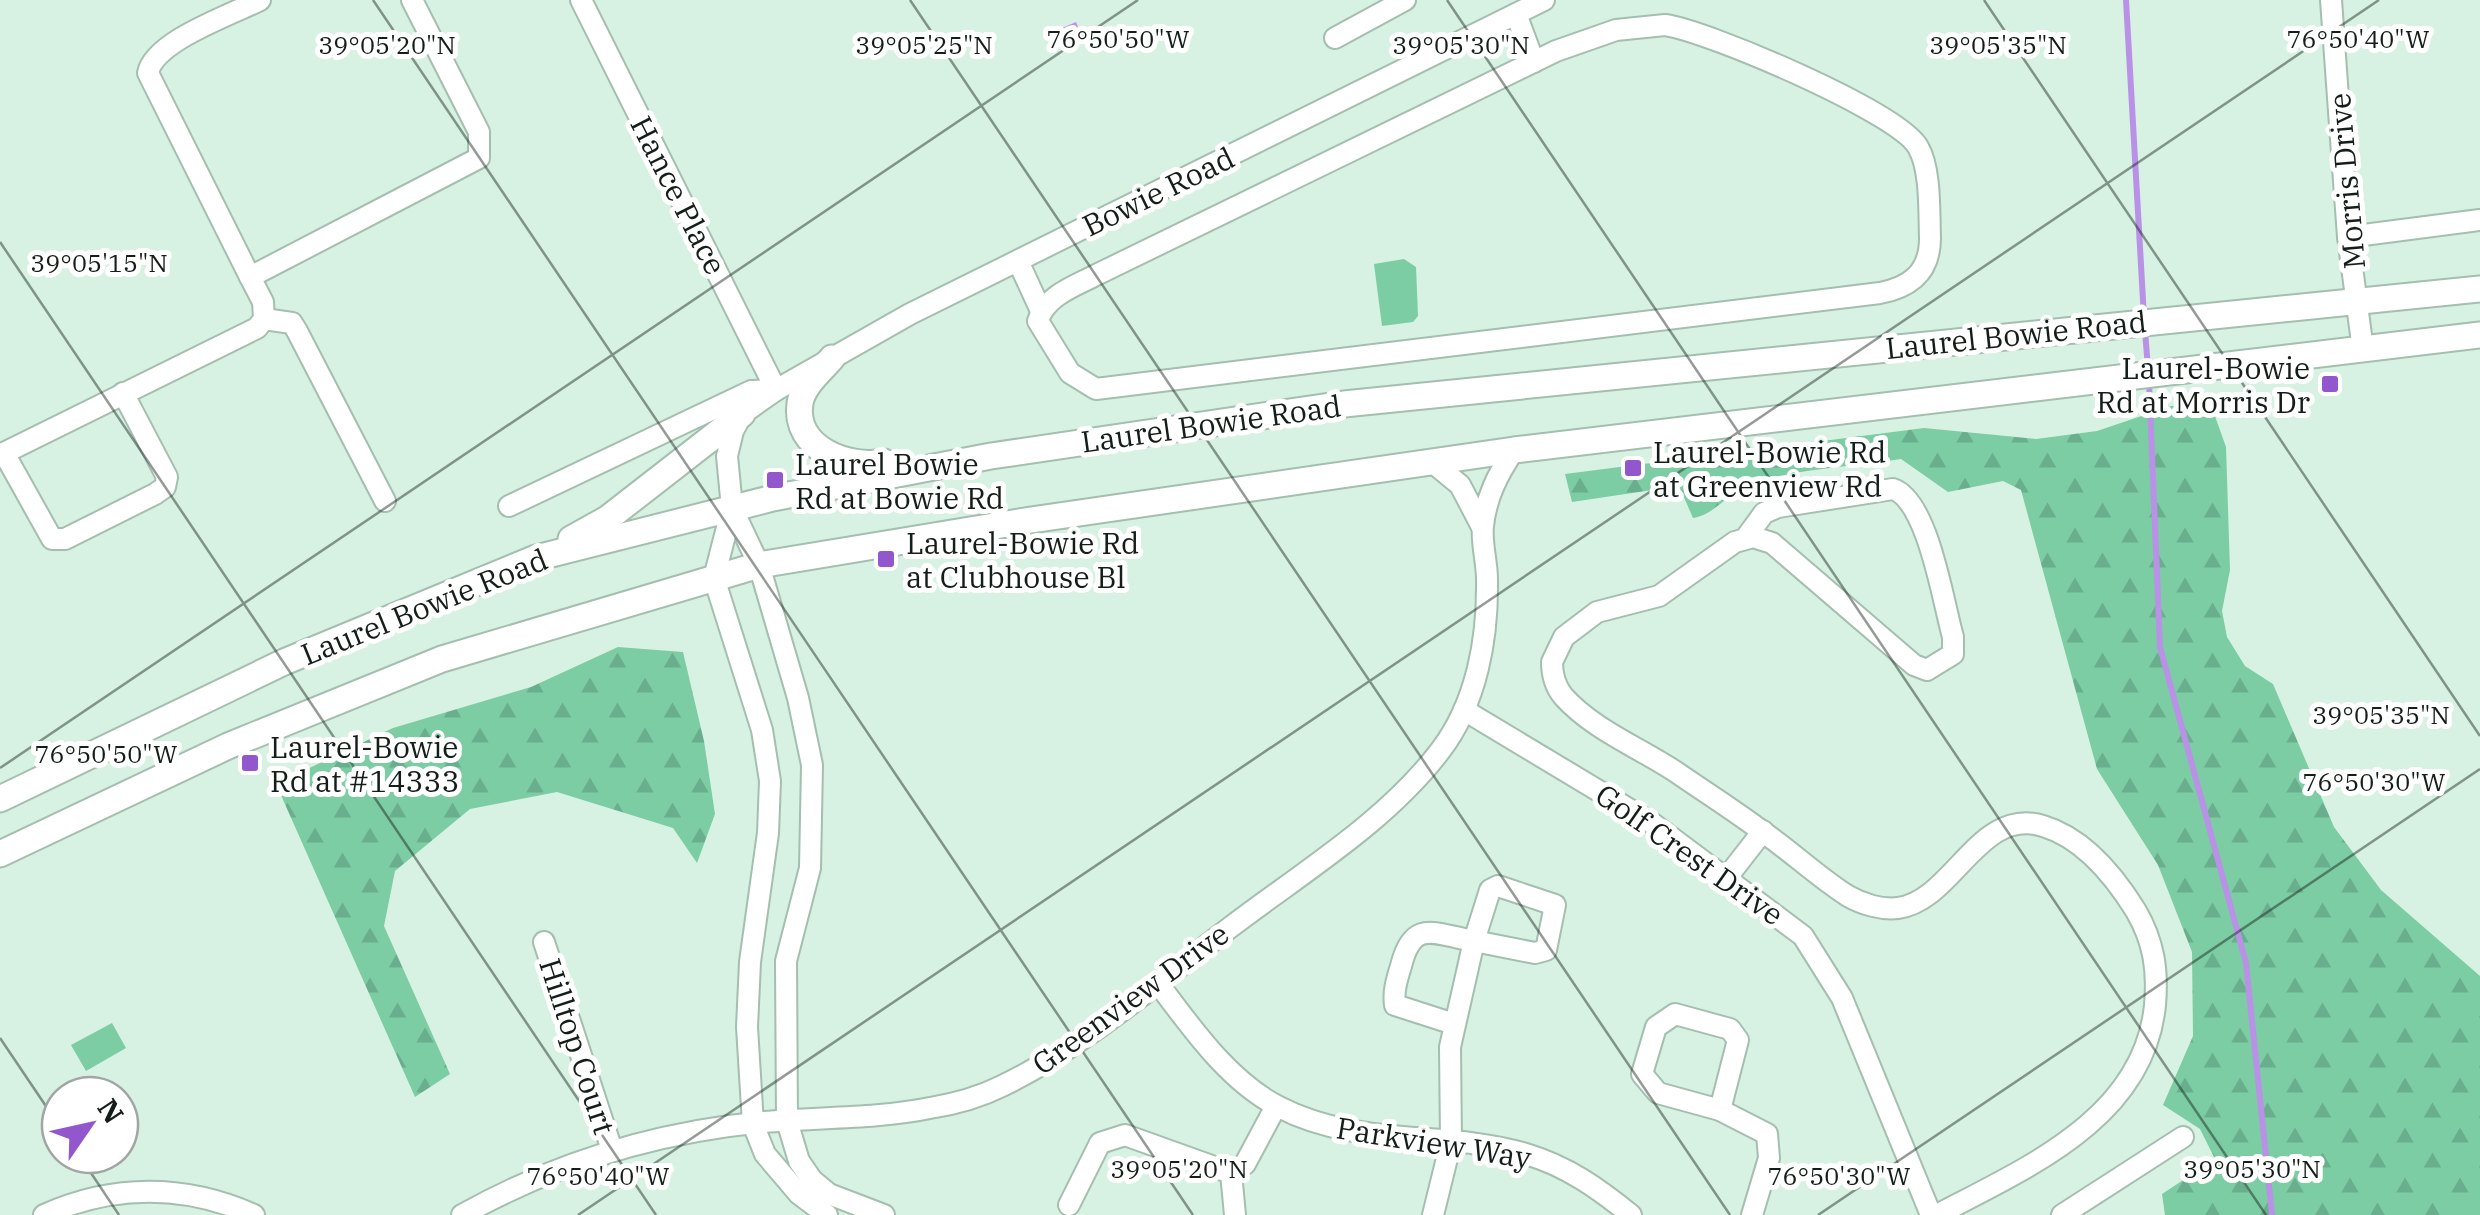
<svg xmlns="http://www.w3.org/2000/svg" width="2480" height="1215" viewBox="0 0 2480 1215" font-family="'IBM Plex Serif',serif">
  <defs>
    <pattern id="forest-firs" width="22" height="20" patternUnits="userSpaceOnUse" patternTransform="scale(2.5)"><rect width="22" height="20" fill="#7ccca4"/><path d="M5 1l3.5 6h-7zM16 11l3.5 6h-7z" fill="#6aaf8d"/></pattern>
  </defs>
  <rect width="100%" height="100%" fill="#d7f2e2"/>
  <g fill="url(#forest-firs)">
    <path d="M2211 405 2226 447 2230 570 2222 611 2227 637 2245 666 2273 684 2334 827 2381 890 2480 976V1215H2165L2162 1194 2215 1159 2200 1129 2163 1105 2193 1036 2192 952 2158 865 2097 769 2021 490 2003 481 1948 492 1901 459C1854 467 1799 468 1753 483 1731 490 1713 516 1693 518L1679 486 1572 502 1565 474 1924 428 2036 439 2097 431 2171 406Z"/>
    <polygon points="618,647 683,652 704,741 715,814 697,863 673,828 557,792 470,809 395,871 384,926 450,1074 415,1097 276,784 393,728 531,687"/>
  </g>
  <g fill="#7ccca4">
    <polygon points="1404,259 1416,267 1418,316 1413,322 1382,326 1374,264"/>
    <polygon points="112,1023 126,1048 86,1071 71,1045"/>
  </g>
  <polygon fill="#b991e7" points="1076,22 1082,37 1054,48 1048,34"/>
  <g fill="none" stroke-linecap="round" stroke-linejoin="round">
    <g stroke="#b991e7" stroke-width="6">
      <polyline points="2126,0 2144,318"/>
      <polyline points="2145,331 2148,368"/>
      <polyline points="2149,381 2160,647 2246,963 2272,1215"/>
    </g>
    <defs>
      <g id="minor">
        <path d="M260 0C231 15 154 41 148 73L250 277 479 158V132L412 0"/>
        <polyline points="581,0 776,390"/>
        <polyline points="2331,0 2348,237 2363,350"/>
        <polyline points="1516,14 1534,62"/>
        <path d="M1665 25C1708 31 1898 112 1918 147 1931 169 1929 212 1930 238 1930 272 1911 287 1880 293L1096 389 1070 373 1038 321C1045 296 1075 286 1096 275L1556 51 1616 30Z"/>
        <polyline points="1335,38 1405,0"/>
        <polyline points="2348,237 2480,220"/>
        <polyline points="1018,261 1041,311"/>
        <polyline points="264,319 292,323 297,331 385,501"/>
        <polyline points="4,453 52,539 65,539 155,494 165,487 167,477 123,393"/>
        <polyline points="0,455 257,328 264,319 263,302 250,277"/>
        <polyline points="1432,462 1460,485 1482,527"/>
        <polyline points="509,506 751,391 776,390"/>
        <polyline points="732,508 714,578 762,730 770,781 768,833 750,962 747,1027 753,1124 765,1154 799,1194 827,1215"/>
        <path d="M1745 539 1764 513 1778 507 1893 489C1928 501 1943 602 1953 637V654L1927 670 1914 665 1772 543 1753 537 1735 542 1659 596 1597 612 1564 637 1552 662C1552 674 1555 686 1563 696 1592 729 1640 748 1676 772 1705 792 1735 811 1763 832 1792 852 1818 877 1848 896 1862 904 1881 910 1898 908 1953 901 1979 806 2043 826 2083 838 2115 877 2136 911 2154 942 2158 970 2155 1005 2144 1119 2026 1168 1937 1215"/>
        <polyline points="1464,710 1652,823 1803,936 1842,998 1931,1215"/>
        <polyline points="1728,876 1763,831"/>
        <polygon points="1498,886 1555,905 1546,950 1535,953 1474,941 1490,890"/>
        <polyline points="544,942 612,1150"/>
        <path d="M1157 982C1191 1027 1228 1081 1279 1107 1358 1148 1445 1130 1526 1154 1567 1166 1599 1189 1631 1215"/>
        <polygon points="1675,1014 1730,1029 1738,1040 1720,1110 1658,1093 1642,1074 1656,1027"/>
        <polyline points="1720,1110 1767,1134 1769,1158 1752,1215"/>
        <polyline points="1231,1173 1245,1164 1276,1106"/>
        <polyline points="1069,1205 1100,1143 1125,1135 1231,1173 1235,1215"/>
        <path d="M44 1215C113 1184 185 1184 254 1215"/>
        <path d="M462 1215C555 1163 658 1132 764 1122 819 1117 876 1119 930 1108 955 1104 980 1097 1002 1086 1085 1046 1159 981 1232 926 1303 872 1386 822 1440 751 1477 703 1488 638 1487 579 1487 562 1481 542 1483 526 1486 497 1498 474 1514 450"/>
        <polyline points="884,1215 829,1194 812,1180 799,1161 787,1121 786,961 810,868 812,765 798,698 759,565 732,508 727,456 733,431 742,414 776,390 910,314 1544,0"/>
        <path d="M1433 1215 1451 1142 1450 1047 1474 941C1434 934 1413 918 1401 966 1397 979 1393 991 1395 1005L1454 1024"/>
        <polyline points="2062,1215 2183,1137"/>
      </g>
      <g id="major">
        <path d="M832 358C821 371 803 385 800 403 793 449 849 469 884 462"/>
        <polyline points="571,539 607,519 742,414"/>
        <polyline points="0,799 284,662 536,558 773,498 991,456 1344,404 2480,289"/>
        <polyline points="0,854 228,746 442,659 759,565 1031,520 1514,450 2480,335"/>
      </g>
    </defs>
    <use href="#minor" stroke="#a4beaf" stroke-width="24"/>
    <use href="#major" stroke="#a4beaf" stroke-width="29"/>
    <use href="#minor" stroke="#fff" stroke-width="20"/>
    <use href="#major" stroke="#fff" stroke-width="25"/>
  </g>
  <path fill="none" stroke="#141e19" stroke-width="2.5" stroke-opacity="0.45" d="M373 0 1193 1215M910 0 1730 1215M1447 0 2266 1215M1984 0 2480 736M0 242 656 1215M0 768 1138 0M0 1038 60 1127M79 1155 119 1215M578 1215 2379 0M1818 1215 2480 769"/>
  <g fill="#9256cd" stroke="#fff" stroke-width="4">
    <rect x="2320" y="374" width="20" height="20" rx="5"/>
    <rect x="1623" y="458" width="20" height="20" rx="5"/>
    <rect x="765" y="470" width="20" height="20" rx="5"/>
    <rect x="876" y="549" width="20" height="20" rx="5"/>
    <rect x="240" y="753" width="20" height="20" rx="5"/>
  </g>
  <g text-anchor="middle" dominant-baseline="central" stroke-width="10" stroke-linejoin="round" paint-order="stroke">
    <g font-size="30" fill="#141e19" stroke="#fff">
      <text transform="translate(2346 181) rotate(-95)">Morris Drive</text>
      <text transform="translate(1158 191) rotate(-26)">Bowie Road</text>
      <text transform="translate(679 195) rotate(63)">Hance Place</text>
      <text transform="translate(2016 334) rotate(-6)">Laurel Bowie Road</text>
      <text transform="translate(1211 423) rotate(-8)">Laurel Bowie Road</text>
      <text transform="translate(424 606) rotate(-22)">Laurel Bowie Road</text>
      <text transform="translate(1690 854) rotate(35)">Golf Crest Drive</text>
      <text transform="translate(1130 998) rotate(-36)">Greenview Drive</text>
      <text transform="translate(578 1046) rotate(72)">Hilltop Court</text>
      <text transform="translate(1434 1142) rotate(9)">Parkview Way</text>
    </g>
    <g font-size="30" fill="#141e19" stroke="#fff" text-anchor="start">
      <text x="2310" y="367" text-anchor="end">Laurel-Bowie<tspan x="2310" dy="34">Rd at Morris Dr</tspan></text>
      <text x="1653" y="451">Laurel-Bowie Rd<tspan x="1653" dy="34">at Greenview Rd</tspan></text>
      <text x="795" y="463">Laurel Bowie<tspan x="795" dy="34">Rd at Bowie Rd</tspan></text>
      <text x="906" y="542">Laurel-Bowie Rd<tspan x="906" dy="34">at Clubhouse Bl</tspan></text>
      <text x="270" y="746">Laurel-Bowie<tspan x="270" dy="34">Rd at #14333</tspan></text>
    </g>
  </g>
  <g font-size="25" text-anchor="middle" fill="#141e19" stroke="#fff" stroke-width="10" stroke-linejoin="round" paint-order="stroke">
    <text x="1118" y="48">76°50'50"W</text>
    <text x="2358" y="48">76°50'40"W</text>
    <text x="387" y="54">39°05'20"N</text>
    <text x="924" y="54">39°05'25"N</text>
    <text x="1461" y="54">39°05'30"N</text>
    <text x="1998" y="54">39°05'35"N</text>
    <text x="99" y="272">39°05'15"N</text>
    <text x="2381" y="724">39°05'35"N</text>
    <text x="106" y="763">76°50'50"W</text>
    <text x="2374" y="791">76°50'30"W</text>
    <text x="1179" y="1178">39°05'20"N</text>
    <text x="2252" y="1178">39°05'30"N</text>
    <text x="598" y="1185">76°50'40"W</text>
    <text x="1839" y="1185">76°50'30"W</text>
  </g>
  <g transform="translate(90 1125) rotate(56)"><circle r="48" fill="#ffffff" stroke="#a1a5a3" stroke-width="2.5"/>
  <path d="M0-8L18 38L0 25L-18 38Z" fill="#9256cd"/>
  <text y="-15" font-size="28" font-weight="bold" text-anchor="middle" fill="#141e19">N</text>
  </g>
</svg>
